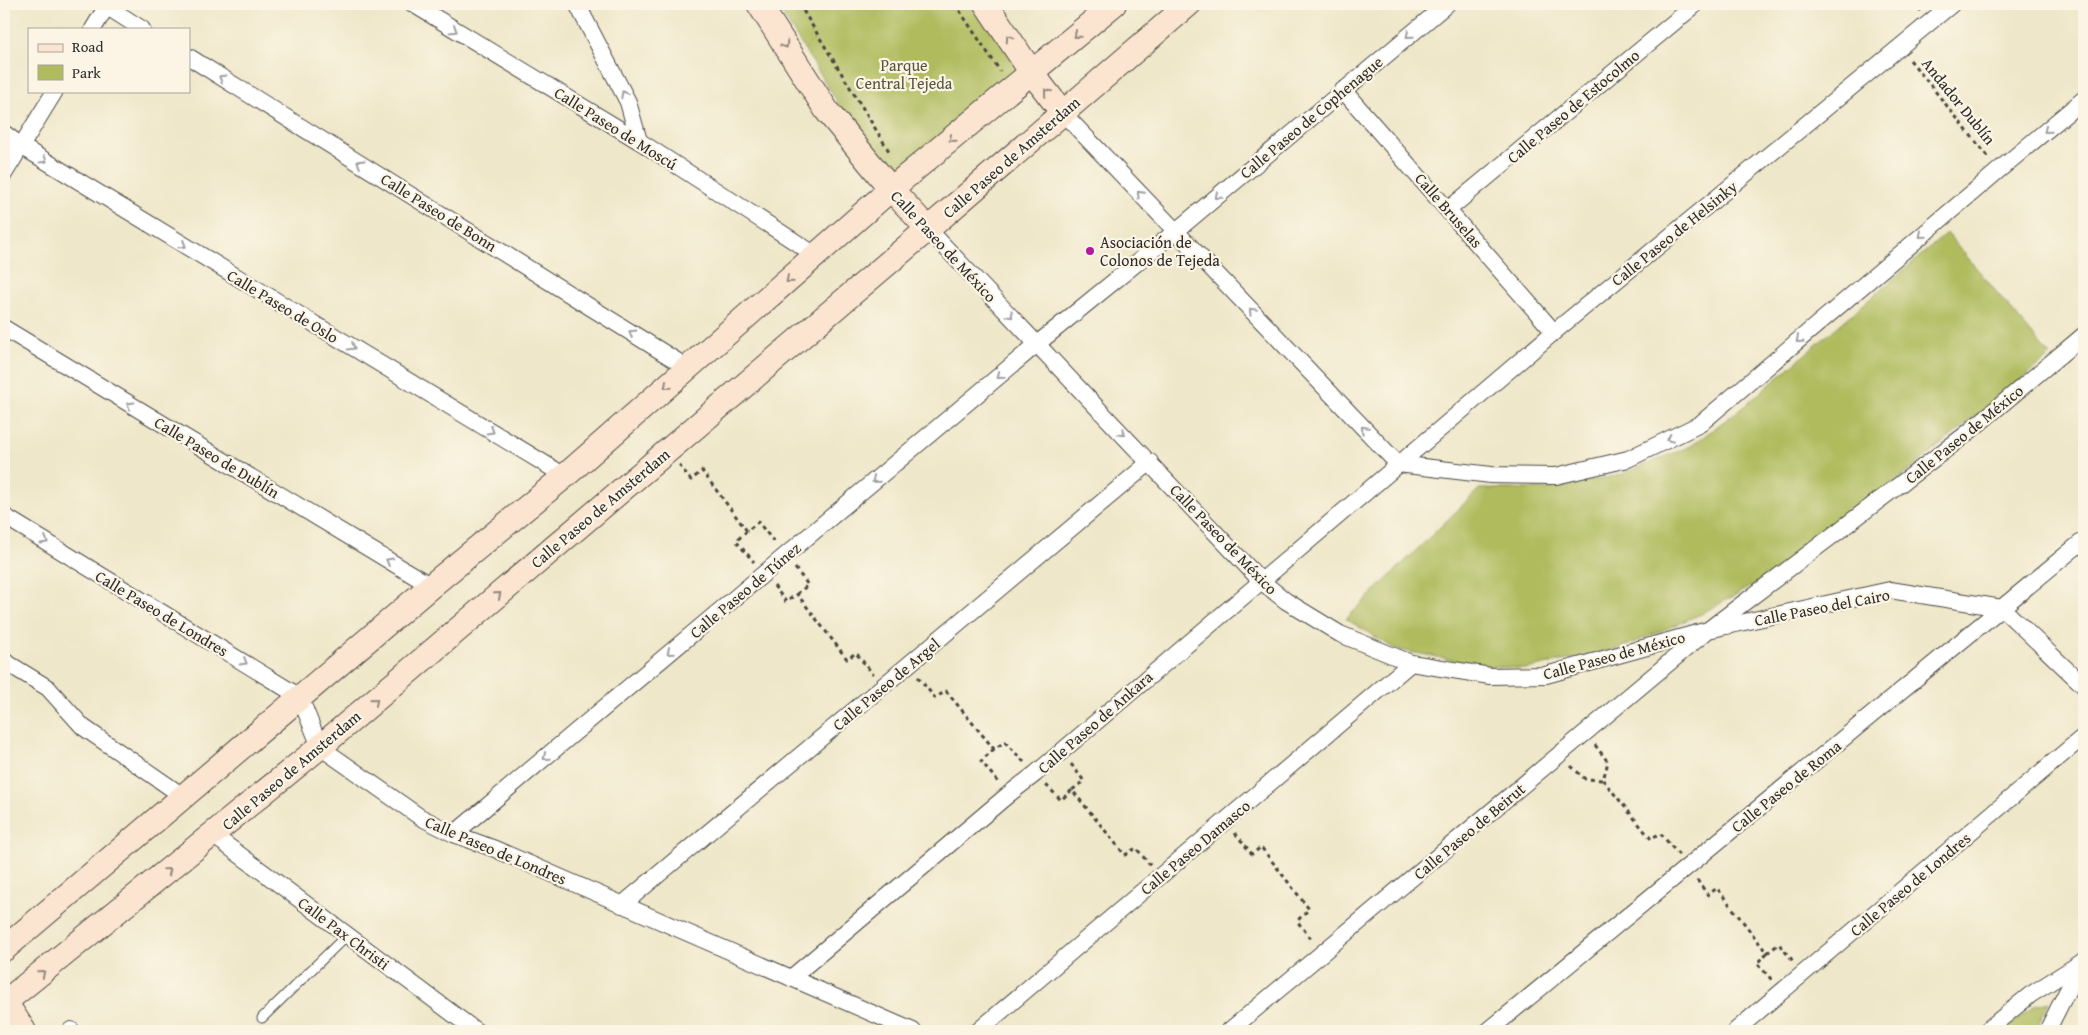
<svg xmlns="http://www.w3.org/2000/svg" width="2088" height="1035" viewBox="0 0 2088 1035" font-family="'Gentium Book Plus',serif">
  <rect width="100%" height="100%" fill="#fcf5e5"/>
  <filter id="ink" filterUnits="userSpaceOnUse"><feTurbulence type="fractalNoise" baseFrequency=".02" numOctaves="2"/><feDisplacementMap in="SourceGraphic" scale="10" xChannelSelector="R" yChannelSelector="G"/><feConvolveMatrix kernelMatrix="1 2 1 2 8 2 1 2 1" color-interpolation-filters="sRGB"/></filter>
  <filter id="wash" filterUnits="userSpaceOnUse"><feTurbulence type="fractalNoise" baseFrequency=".0096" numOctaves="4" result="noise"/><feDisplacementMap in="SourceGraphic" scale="20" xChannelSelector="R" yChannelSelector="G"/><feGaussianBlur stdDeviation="1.12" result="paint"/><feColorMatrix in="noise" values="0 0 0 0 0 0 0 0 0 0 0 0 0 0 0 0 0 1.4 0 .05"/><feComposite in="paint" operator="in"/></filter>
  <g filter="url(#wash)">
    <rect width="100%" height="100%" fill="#efe7c9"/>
    <g fill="#afbb5d" stroke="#6d7344">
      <polygon points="776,4 977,4 1022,67 891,178 860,138"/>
      <polygon points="1947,233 2050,356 1885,490 1766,578 1701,614 1621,648 1526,669 1478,665 1395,649 1346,619 1479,489 1547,489 1620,475 1691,446 1747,404"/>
      <polygon points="2049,1002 2035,1031 2004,1031 2035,1005"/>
    </g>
  </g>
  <g filter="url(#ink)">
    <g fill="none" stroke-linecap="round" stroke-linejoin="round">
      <defs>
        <polyline id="lane" points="262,1018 347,935"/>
        <g id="street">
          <polyline points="103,4 142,29"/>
          <polyline points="413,4 639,141 817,256"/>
          <polyline points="577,4 628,102 639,141"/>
          <polyline points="93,29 108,4"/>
          <polyline points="189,57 688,368"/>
          <polyline points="1343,90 1554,332"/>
          <polyline points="1062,112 1398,464 1491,475 1556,476 1628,459 1700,424 1999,170 2084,99"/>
          <polyline points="4,133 21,146 565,476"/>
          <polyline points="4,174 55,91"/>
          <polyline points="1449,209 1696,4"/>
          <polyline points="928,229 1261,581 1286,601 1340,634 1411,663 1490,676 1546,675 1708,630 1965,435 2084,335"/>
          <polyline points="4,328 431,586"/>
          <polyline points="4,516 300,697 320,747 420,817 454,834 495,849 913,1031"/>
          <polyline points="4,661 48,688 83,727 184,797"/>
          <polyline points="454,834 1037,344 1176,231 1447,4"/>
          <polyline points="213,835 476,1031"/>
          <polyline points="622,905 1150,462"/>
          <polyline points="791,978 1009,794 1035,774 1554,332 1952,4"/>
          <polyline points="71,1030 72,1031"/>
          <polyline points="978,1031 1411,663"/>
          <polyline points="1229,1031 1708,630 1890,590 2002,608 2084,686"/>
          <polyline points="1488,1031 2084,540"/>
          <polyline points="1735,1031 2084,736"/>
          <polyline points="1986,1031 2030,995 2082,962"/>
          <polyline points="2047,1031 2082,962"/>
        </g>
        <g id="secondary">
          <polyline points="759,4 827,111 891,189 928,229"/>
          <polyline points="986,4 1032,73 1062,112"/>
          <polyline points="4,949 431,586 565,476 891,189 1114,4"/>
          <polyline points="4,1000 24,1031"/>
          <polyline points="4,1003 320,747 928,229 1189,4"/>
        </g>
      </defs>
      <use href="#lane" stroke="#484743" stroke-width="11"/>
      <use href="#street" stroke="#484743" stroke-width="18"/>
      <use href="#secondary" stroke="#484743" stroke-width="26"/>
      <g stroke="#484743" stroke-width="3" stroke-dasharray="4 4" stroke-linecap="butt">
        <polyline points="799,4 889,151"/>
        <polyline points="955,4 1000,71"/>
        <polyline points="1915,4 1921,11"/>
        <polyline points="1910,60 1989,158"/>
        <polyline points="679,465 691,480 702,471 747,531 758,522 775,543"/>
        <polyline points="747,531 736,541 754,562"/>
        <polyline points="795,568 808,585 797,594"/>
        <polyline points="774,586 786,602 797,594 847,659 856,653 873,674"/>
        <polyline points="918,677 935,698 946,691 994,749 1005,742 1024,762"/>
        <polyline points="1595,745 1608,762 1603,780 1651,839 1660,833 1679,855"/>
        <polyline points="994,749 981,761 998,782"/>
        <polyline points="1071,764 1084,781 1072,790 1125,855 1136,848 1150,865"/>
        <polyline points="1571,766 1585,779 1603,780"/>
        <polyline points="1046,785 1061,800 1072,790"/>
        <polyline points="1235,833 1252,854 1261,847 1309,909 1297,921 1312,940"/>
        <polyline points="1697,880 1708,895 1717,888 1767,953 1757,963 1772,980"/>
        <polyline points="1767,953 1779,944 1793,961"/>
      </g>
      <use href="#lane" stroke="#fff" stroke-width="9"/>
      <use href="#street" stroke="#fff" stroke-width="16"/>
      <use href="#secondary" stroke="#fce5d0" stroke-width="24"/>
    </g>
    <defs><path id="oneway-chevron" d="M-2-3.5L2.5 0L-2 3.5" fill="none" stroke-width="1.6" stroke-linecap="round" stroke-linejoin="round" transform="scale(1.25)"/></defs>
    <g stroke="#a0a0a0">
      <use href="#oneway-chevron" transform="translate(454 30) rotate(32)"/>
      <use href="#oneway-chevron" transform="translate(1409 35) rotate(141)"/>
      <use href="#oneway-chevron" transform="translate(222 78) rotate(-148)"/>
      <use href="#oneway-chevron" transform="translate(624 94) rotate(-118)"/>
      <use href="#oneway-chevron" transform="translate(2047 130) rotate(141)"/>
      <use href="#oneway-chevron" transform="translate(44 160) rotate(31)"/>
      <use href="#oneway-chevron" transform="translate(360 163) rotate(-148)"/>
      <use href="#oneway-chevron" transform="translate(1140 194) rotate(-134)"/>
      <use href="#oneway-chevron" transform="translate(1218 196) rotate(140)"/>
      <use href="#oneway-chevron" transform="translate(1922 235) rotate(139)"/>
      <use href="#oneway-chevron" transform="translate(183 245) rotate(31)"/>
      <use href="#oneway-chevron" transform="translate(1252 311) rotate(-134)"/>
      <use href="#oneway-chevron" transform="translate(1010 315) rotate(47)"/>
      <use href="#oneway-chevron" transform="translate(632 333) rotate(-148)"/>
      <use href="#oneway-chevron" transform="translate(1799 340) rotate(139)"/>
      <use href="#oneway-chevron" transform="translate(352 347) rotate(31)"/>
      <use href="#oneway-chevron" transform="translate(1000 376) rotate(140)"/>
      <use href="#oneway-chevron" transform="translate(130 405) rotate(-149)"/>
      <use href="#oneway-chevron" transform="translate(1364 429) rotate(-134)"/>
      <use href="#oneway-chevron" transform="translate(491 431) rotate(31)"/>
      <use href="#oneway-chevron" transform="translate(1122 433) rotate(46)"/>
      <use href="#oneway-chevron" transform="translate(1670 439) rotate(154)"/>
      <use href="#oneway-chevron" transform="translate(875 480) rotate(140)"/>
      <use href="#oneway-chevron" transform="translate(45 541) rotate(31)"/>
      <use href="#oneway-chevron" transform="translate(389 561) rotate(-149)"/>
      <use href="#oneway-chevron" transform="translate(670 652) rotate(140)"/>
      <use href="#oneway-chevron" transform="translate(244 662) rotate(31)"/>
      <use href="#oneway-chevron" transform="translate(546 757) rotate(140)"/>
    </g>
    <g stroke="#94887e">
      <use href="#oneway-chevron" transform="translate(1077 35) rotate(140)"/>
      <use href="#oneway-chevron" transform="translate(1009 38) rotate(-124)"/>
      <use href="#oneway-chevron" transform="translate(785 45) rotate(57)"/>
      <use href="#oneway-chevron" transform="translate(1047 92) rotate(-128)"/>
      <use href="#oneway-chevron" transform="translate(952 139) rotate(140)"/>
      <use href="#oneway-chevron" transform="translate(789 280) rotate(139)"/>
      <use href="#oneway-chevron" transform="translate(667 386) rotate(139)"/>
      <use href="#oneway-chevron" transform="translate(498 595) rotate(-40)"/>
      <use href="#oneway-chevron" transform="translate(375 701) rotate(-40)"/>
      <use href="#oneway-chevron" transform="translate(168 871) rotate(-39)"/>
      <use href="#oneway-chevron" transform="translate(42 973) rotate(-39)"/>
    </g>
  </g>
  <circle fill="#b5179e" stroke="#fcf5e5" stroke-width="2" cx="1090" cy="251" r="5"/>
  <g text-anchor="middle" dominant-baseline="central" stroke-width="4.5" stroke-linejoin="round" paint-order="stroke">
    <g font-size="16" fill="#53563a" stroke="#fcf5e5">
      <text x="904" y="65">Parque<tspan x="904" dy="18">Central Tejeda</tspan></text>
    </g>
    <g font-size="16" fill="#2b2b2b" stroke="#fcf5e5">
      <text transform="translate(1959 101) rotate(51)">Andador Dublín</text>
      <text transform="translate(1573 106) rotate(-40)">Calle Paseo de Estocolmo</text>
      <text transform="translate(1311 117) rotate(-40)">Calle Paseo de Cophenague</text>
      <text transform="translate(616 128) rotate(32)">Calle Paseo de Moscú</text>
      <text transform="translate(1011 157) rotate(-41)">Calle Paseo de Amsterdam</text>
      <text transform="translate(1449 210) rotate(49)">Calle Bruselas</text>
      <text transform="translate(439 212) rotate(32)">Calle Paseo de Bonn</text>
      <text transform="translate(1674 233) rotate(-39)">Calle Paseo de Helsinky</text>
      <text transform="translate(944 246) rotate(47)">Calle Paseo de México</text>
      <text transform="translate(283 306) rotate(31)">Calle Paseo de Oslo</text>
      <text transform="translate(1964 434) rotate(-39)">Calle Paseo de México</text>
      <text transform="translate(217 457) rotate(31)">Calle Paseo de Dublín</text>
      <text transform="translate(600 508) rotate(-40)">Calle Paseo de Amsterdam</text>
      <text transform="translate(1224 539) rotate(46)">Calle Paseo de México</text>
      <text transform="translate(745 590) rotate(-40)">Calle Paseo de Túnez</text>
      <text transform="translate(1822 607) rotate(-11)">Calle Paseo del Cairo</text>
      <text transform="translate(162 613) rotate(31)">Calle Paseo de Londres</text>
      <text transform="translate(1614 655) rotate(-15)">Calle Paseo de México</text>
      <text transform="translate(886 684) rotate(-40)">Calle Paseo de Argel</text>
      <text transform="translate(1095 722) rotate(-41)">Calle Paseo de Ankara</text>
      <text transform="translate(291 770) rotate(-40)">Calle Paseo de Amsterdam</text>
      <text transform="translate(1786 786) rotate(-39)">Calle Paseo de Roma</text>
      <text transform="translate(1469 831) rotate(-40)">Calle Paseo de Beirut</text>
      <text transform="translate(1195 847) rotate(-40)">Calle Paseo Damasco</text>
      <text transform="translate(496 850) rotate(23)">Calle Paseo de Londres</text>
      <text transform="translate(1910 884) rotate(-40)">Calle Paseo de Londres</text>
      <text transform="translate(344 933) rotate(37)">Calle Pax Christi</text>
    </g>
    <g font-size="16" fill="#2b2b2b" stroke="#fcf5e5" text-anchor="start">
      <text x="1100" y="242">Asociación de<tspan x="1100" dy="18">Colonos de Tejeda</tspan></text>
    </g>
  </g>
  <rect width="2088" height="1035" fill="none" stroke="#fcf5e5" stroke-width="20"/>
  <rect x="28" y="28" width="162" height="65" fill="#fcf5e5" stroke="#a8a49b"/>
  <rect x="38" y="44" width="25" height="8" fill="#fce5d0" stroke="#a8a49b"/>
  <text x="72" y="52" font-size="15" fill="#2b2b2b">Road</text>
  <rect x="38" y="65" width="25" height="15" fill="#afbb5d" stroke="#a8a49b"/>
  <text x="72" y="78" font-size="15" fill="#2b2b2b">Park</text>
</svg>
